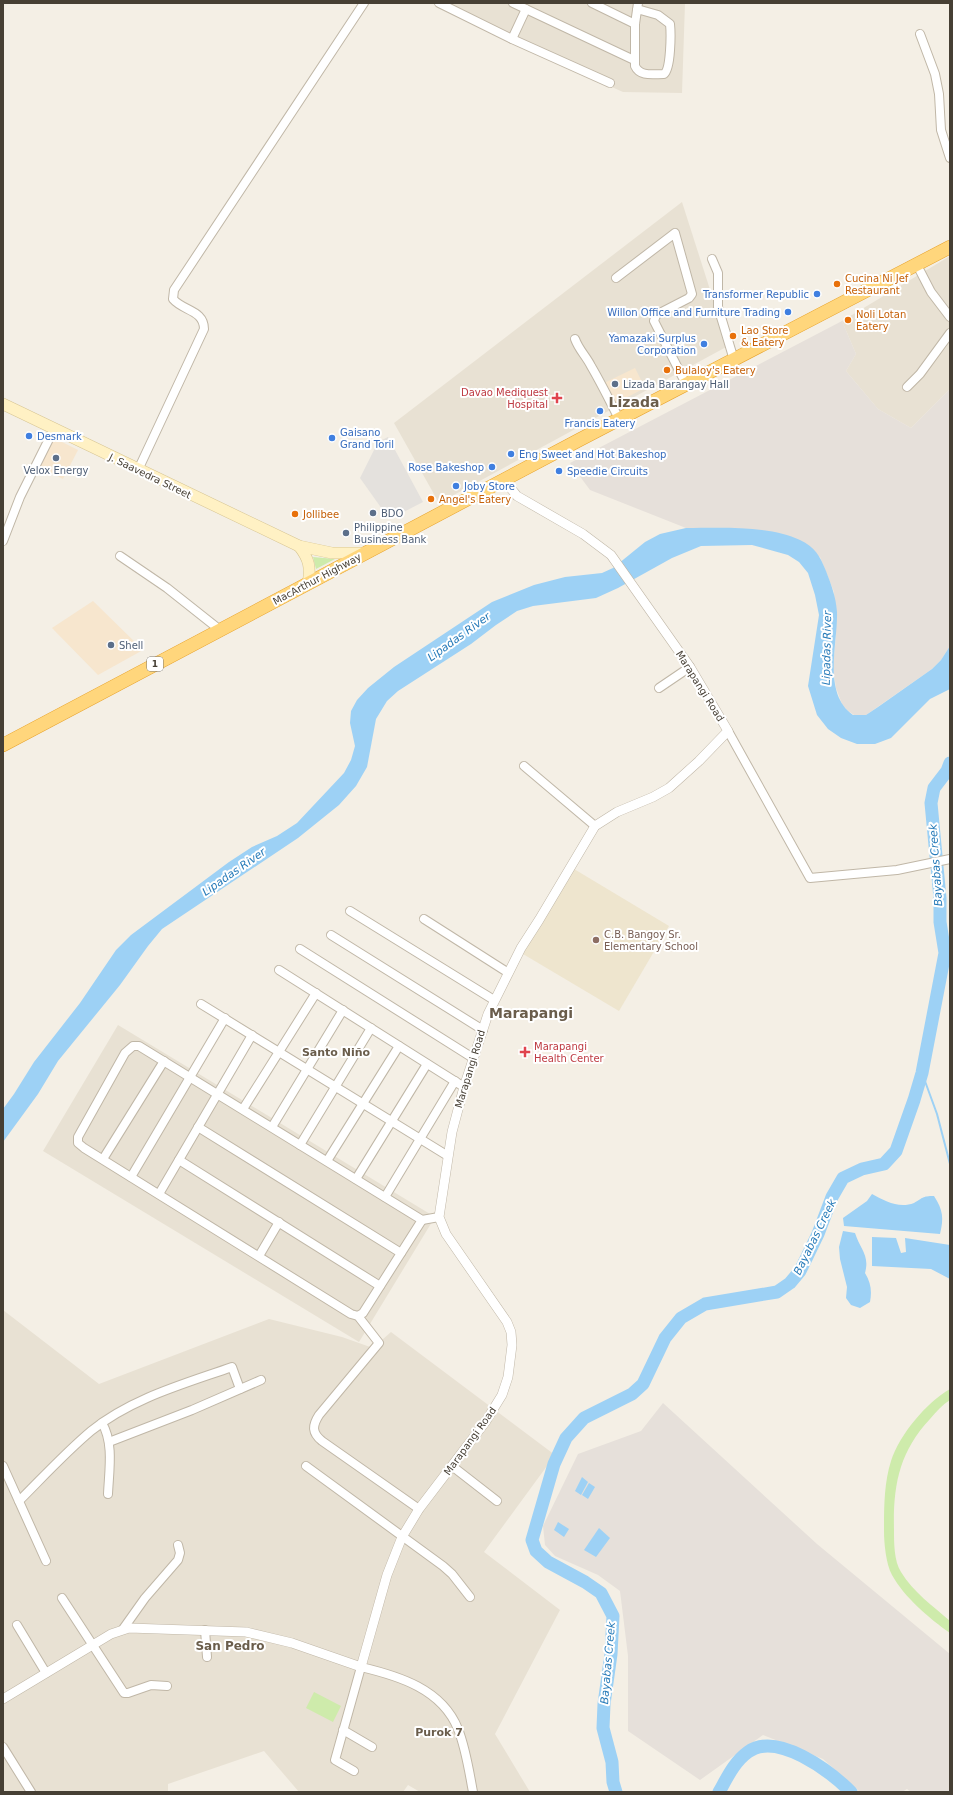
<svg xmlns="http://www.w3.org/2000/svg" width="953" height="1795" viewBox="0 0 953 1795" font-family="'DejaVu Sans',sans-serif">
  <rect width="100%" height="100%" fill="#f4efe5"/>
  <g fill="#e8e1d3">
    <polygon points="440,3 685,3 682,93 623,92 511,42"/>
    <polygon points="682,202 728,346 439,503 394,423"/>
    <polygon points="950,256 950,389 911,428 878,409 846,371 856,354 842,321"/>
    <polygon points="118,1025 435,1217 359,1342 43,1151"/>
    <polygon points="3,1310 99,1384 269,1319 342,1337 373,1348 391,1332 555,1455 484,1552 560,1610 495,1734 530,1792 420,1792 408,1785 403,1792 299,1792 264,1751 168,1784 168,1792 3,1791"/>
  </g>
  <g fill="#f7e6ce">
    <polygon points="635,368 645,388 614,404 604,383"/>
    <polygon points="54,438 78,450 63,479 40,467"/>
    <polygon points="93,601 143,650 98,675 52,628"/>
  </g>
  <g fill="#e6e0da">
    <polygon points="842,321 856,354 846,371 878,409 911,428 950,389 950,646 941,660 932,669 866,715 854,715 847,710 842,704 836,688 833,667 836,636 834,592 820,557 765,531 733,528 686,528 590,490 570,463"/>
    <polygon points="663,1403 817,1544 950,1654 950,1792 911,1792 907,1789 902,1792 860,1792 823,1759 763,1735 700,1780 628,1731 628,1656 620,1591 598,1575 555,1556 545,1545 543,1526 578,1454 641,1431"/>
  </g>
  <polygon fill="#eee5ce" points="574,869 669,926 619,1011 523,954"/>
  <g fill="#ceebab">
    <polygon points="313,557 335,559 316,569"/>
    <path d="M950 1389V1400C942 1405 936 1412 930 1419 899 1452 893 1486 894 1530 894 1543 894 1561 901 1572 913 1592 933 1606 950 1621V1633C930 1619 904 1597 892 1575 886 1564 884 1543 884 1531 884 1508 884 1483 891 1461 900 1434 926 1403 950 1389Z"/>
    <polygon points="314,1692 341,1706 333,1722 306,1708"/>
  </g>
  <polygon fill="#e4e1dd" points="388,437 423,502 392,518 387,516 360,478 378,442"/>
  <g fill="#9dd1f5">
    <path d="M686 528C719 528 769 525 800 540 815 547 820 556 826 571 831 584 836 597 837 612 838 644 822 693 853 715H866L878 707 932 669 941 660 950 646V689L930 699 891 738 875 744H857L841 738 828 729 817 715 808 686 819 615 815 595 808 573 799 562 788 555 752 545 701 546 672 558 618 588 596 598 533 606 517 611 496 625 471 644 398 691 387 701 376 719 367 767 356 786 339 805 298 838 162 929 148 946 120 985 58 1061 38 1094 3 1142V1109L14 1094 34 1062 80 1003 116 950 131 935 229 862 252 847 277 836 297 823 344 773 351 760 355 746 350 723 351 711 357 700 368 688 394 667 492 602 534 585 565 577 602 573 613 568 645 542 660 534Z"/>
    <path d="M872 1194C885 1201 899 1209 914 1203 923 1198 922 1196 934 1196 943 1210 944 1218 940 1234L844 1226 843 1218 867 1201Z"/>
    <path d="M843 1231 855 1233C860 1249 870 1255 865 1273 871 1283 872 1291 870 1302L860 1308 851 1305 846 1298 847 1287 840 1259 839 1247Z"/>
    <polygon points="872,1237 896,1238 901,1253 906,1252 905,1238 950,1245 950,1279 931,1269 872,1266"/>
    <polygon points="582,1477 588,1482 581,1495 575,1491"/>
    <polygon points="589,1483 595,1487 588,1499 582,1495"/>
    <polygon points="558,1522 569,1529 564,1537 554,1530"/>
    <polygon points="599,1528 610,1538 596,1557 584,1550"/>
  </g>
  <g fill="none" stroke-linecap="round" stroke-linejoin="round">
    <polyline stroke="#9dd1f5" stroke-width="2" points="922,1073 937,1114 950,1164"/>
    <g stroke="#9dd1f5" stroke-width="13">
      <polyline points="616,1792 613,1782 612,1762 603,1728 604,1704 611,1654 613,1616 601,1593 585,1582 548,1562 536,1551 532,1540 554,1464 566,1438 584,1418 632,1394 643,1384 665,1338 681,1318 705,1304 777,1292 790,1283 800,1271 818,1234 832,1197 843,1178 862,1169 884,1164 896,1151 914,1100 922,1073 945,953 940,922 940,898 931,803 934,788 947,771 950,763"/>
      <path d="M719 1792C727 1778 734 1762 748 1752 777 1731 830 1771 851 1792"/>
    </g>
    <defs>
      <g id="minor">
        <polyline points="439,3 512,39 610,83"/>
        <polyline points="513,3 634,60"/>
        <polyline points="592,3 635,24"/>
        <path d="M637 9 658 15 670 24C671 33 671 69 664 74 653 74 640 77 635 66V24L638 3"/>
        <polyline points="920,34 935,74 939,94 941,130 950,158"/>
        <polyline points="512,39 526,9"/>
        <polyline points="712,259 718,273 718,307 734,360"/>
        <polyline points="917,265 931,292 950,317"/>
        <polyline points="616,278 675,233 692,294 689,298 656,315 654,321 686,384"/>
        <path d="M575 339C579 350 586 356 591 366 601 383 610 401 619 419"/>
        <polyline points="907,387 920,374 950,333"/>
        <path d="M138 470 204 329C204 310 183 311 173 299L174 290 364 3"/>
        <polyline points="3,541 20,497 54,429"/>
        <polyline points="120,556 167,588 220,630"/>
        <polyline points="659,688 690,667"/>
        <polyline points="728,731 810,878 897,870 950,859"/>
        <polyline points="524,766 595,826"/>
        <polyline points="350,911 494,1000"/>
        <polyline points="424,919 507,972"/>
        <polyline points="331,935 483,1030"/>
        <polyline points="300,949 473,1058"/>
        <polyline points="279,970 464,1087"/>
        <polyline points="201,1004 448,1156"/>
        <polyline points="243,1109 316,993"/>
        <polyline points="198,1127 401,1253"/>
        <polyline points="272,1127 343,1010"/>
        <polyline points="300,1145 371,1028"/>
        <polyline points="103,1159 164,1061"/>
        <polyline points="179,1160 380,1286"/>
        <polyline points="327,1161 399,1046"/>
        <polyline points="131,1177 225,1018"/>
        <polyline points="356,1179 427,1064"/>
        <polyline points="159,1194 252,1035"/>
        <polyline points="385,1197 455,1081"/>
        <polyline points="259,1256 279,1222"/>
        <polyline points="358,1316 363,1313 422,1220"/>
        <path d="M102 1423C114 1443 109 1471 108 1494"/>
        <polyline points="109,1442 192,1410 261,1380"/>
        <polyline points="3,1466 46,1561"/>
        <polyline points="306,1466 443,1566 452,1574 470,1597"/>
        <polyline points="452,1466 497,1501"/>
        <path d="M19 1501C43 1477 66 1452 91 1431 132 1398 184 1384 232 1367L240 1389"/>
        <path d="M419 1509 322 1441C312 1433 312 1426 319 1415L379 1343 358 1316 351 1314 84 1148 78 1143V1137L125 1053 133 1046H139L422 1220 439 1217"/>
        <polyline points="62,1598 124,1693 128,1693 151,1685 167,1686"/>
        <polyline points="17,1625 46,1673"/>
        <polyline points="123,1629 145,1598 178,1560 180,1553 178,1545"/>
        <polyline points="205,1630 207,1657"/>
        <polyline points="343,1730 372,1747"/>
        <polyline points="3,1747 31,1792"/>
        <path d="M354 1771 335 1760 361 1667C399 1676 442 1689 458 1729 466 1749 469 1771 473 1792"/>
      </g>
      <polyline id="tertiary" points="3,1699 111,1634 129,1628 246,1632 292,1643 361,1667 387,1575 402,1537 419,1509 486,1421 502,1395 508,1377 512,1345 511,1332 507,1322 446,1234 439,1217 452,1132 464,1087 488,1014 521,948 539,920 595,826 617,812 653,797 669,788 699,761 728,731 690,667 611,555 583,534 517,496 504,480"/>
      <g id="secondary">
        <polyline points="3,404 299,546 332,553 365,553"/>
        <path d="M299 546C309 559 311 567 308 584"/>
      </g>
      <polyline id="trunk" points="3,745 581,439 950,247"/>
    </defs>
    <use href="#minor" stroke="#c0b7a7" stroke-width="10"/>
    <use href="#tertiary" stroke="#c0b7a7" stroke-width="10"/>
    <use href="#secondary" stroke="#d6c492" stroke-width="12"/>
    <use href="#trunk" stroke="#e7a22b" stroke-width="14"/>
    <use href="#minor" stroke="#fff" stroke-width="8"/>
    <use href="#tertiary" stroke="#fff" stroke-width="9"/>
    <use href="#secondary" stroke="#fff1c4" stroke-width="11"/>
    <use href="#trunk" stroke="#ffd67c" stroke-width="13"/>
  </g>
  <g fill="#e8710a" stroke="#fff" stroke-width="1.5">
    <circle cx="837" cy="284" r="4"/>
    <circle cx="848" cy="320" r="4"/>
    <circle cx="733" cy="336" r="4"/>
    <circle cx="667" cy="370" r="4"/>
    <circle cx="431" cy="499" r="4"/>
    <circle cx="295" cy="514" r="4"/>
  </g>
  <g fill="#3f7fe0" stroke="#fff" stroke-width="1.5">
    <circle cx="817" cy="294" r="4"/>
    <circle cx="788" cy="312" r="4"/>
    <circle cx="704" cy="344" r="4"/>
    <circle cx="600" cy="411" r="4"/>
    <circle cx="29" cy="436" r="4"/>
    <circle cx="332" cy="438" r="4"/>
    <circle cx="511" cy="454" r="4"/>
    <circle cx="492" cy="467" r="4"/>
    <circle cx="559" cy="471" r="4"/>
    <circle cx="456" cy="486" r="4"/>
  </g>
  <g fill="#5c6f8a" stroke="#fff" stroke-width="1.5">
    <circle cx="615" cy="384" r="4"/>
    <circle cx="56" cy="458" r="4"/>
    <circle cx="373" cy="513" r="4"/>
    <circle cx="346" cy="533" r="4"/>
    <circle cx="111" cy="645" r="4"/>
  </g>
  <g fill="#e0444e" stroke="#fff" stroke-width="1.5">
    <path d="M555 392h4v4h4v4h-4v4h-4v-4h-4v-4h4z"/>
    <path d="M523 1046h4v4h4v4h-4v4h-4v-4h-4v-4h4z"/>
  </g>
  <circle fill="#8d6e63" stroke="#fff" stroke-width="1.5" cx="596" cy="940" r="4"/>
  <g text-anchor="middle" dominant-baseline="central" stroke-width="4" stroke-linejoin="round" paint-order="stroke">
    <rect fill="#fff" stroke="#7e7971" stroke-width="1" x="147" y="657" width="16" height="14" rx="3"/>
    <g font-size="9" font-weight="bold" fill="#463f34">
      <text x="155" y="664">1</text>
    </g>
    <g font-size="10" fill="#c56008" stroke="#fff" text-anchor="start">
      <text x="845" y="278">Cucina Ni Jef<tspan x="845" dy="12">Restaurant</tspan></text>
      <text x="856" y="314">Noli Lotan<tspan x="856" dy="12">Eatery</tspan></text>
      <text x="741" y="330">Lao Store<tspan x="741" dy="12">&amp; Eatery</tspan></text>
      <text x="675" y="370">Bulaloy's Eatery</text>
      <text x="439" y="499">Angel's Eatery</text>
      <text x="303" y="514">Jollibee</text>
    </g>
    <g font-size="10" fill="#366cbe" stroke="#fff" text-anchor="start">
      <text x="809" y="294" text-anchor="end">Transformer Republic</text>
      <text x="780" y="312" text-anchor="end">Willon Office and Furniture Trading</text>
      <text x="696" y="338" text-anchor="end">Yamazaki Surplus<tspan x="696" dy="12">Corporation</tspan></text>
      <text x="600" y="423" text-anchor="middle">Francis Eatery</text>
      <text x="340" y="432">Gaisano<tspan x="340" dy="12">Grand Toril</tspan></text>
      <text x="37" y="436">Desmark</text>
      <text x="519" y="454">Eng Sweet and Hot Bakeshop</text>
      <text x="484" y="467" text-anchor="end">Rose Bakeshop</text>
      <text x="567" y="471">Speedie Circuits</text>
      <text x="464" y="486">Joby Store</text>
    </g>
    <g font-size="10" fill="#4e5e75" stroke="#fff" text-anchor="start">
      <text x="623" y="384">Lizada Barangay Hall</text>
      <text x="56" y="470" text-anchor="middle">Velox Energy</text>
      <text x="381" y="513">BDO</text>
      <text x="354" y="527">Philippine<tspan x="354" dy="12">Business Bank</tspan></text>
      <text x="119" y="645">Shell</text>
    </g>
    <g font-size="10" fill="#be3a42" stroke="#fff" text-anchor="end">
      <text x="548" y="392">Davao Mediquest<tspan x="548" dy="12">Hospital</tspan></text>
      <text x="534" y="1046" text-anchor="start">Marapangi<tspan x="534" dy="12">Health Center</tspan></text>
    </g>
    <g font-size="10" fill="#463f34" stroke="#fff">
      <text transform="translate(150 476) rotate(26)">J. Saavedra Street</text>
      <text transform="translate(317 579) rotate(-28)">MacArthur Highway</text>
      <text transform="translate(700 686) rotate(58)">Marapangi Road</text>
      <text transform="translate(470 1069) rotate(-73)">Marapangi Road</text>
      <text transform="translate(470 1441) rotate(-54)">Marapangi Road</text>
    </g>
    <g font-size="10" fill="#785e54" stroke="#fff" text-anchor="start">
      <text x="604" y="934">C.B. Bangoy Sr.<tspan x="604" dy="12">Elementary School</tspan></text>
    </g>
    <g font-size="11" font-style="italic" fill="#277bb9" stroke="#fff">
      <text transform="translate(459 637) rotate(-36)">Lipadas River</text>
      <text transform="translate(827 648) rotate(-89)">Lipadas River</text>
      <text transform="translate(936 865) rotate(-94)">Bayabas Creek</text>
      <text transform="translate(234 872) rotate(-35)">Lipadas River</text>
      <text transform="translate(815 1237) rotate(-64)">Bayabas Creek</text>
      <text transform="translate(608 1663) rotate(-85)">Bayabas Creek</text>
    </g>
    <g font-size="11" font-weight="bold" fill="#6a5d4b" stroke="#fff">
      <text x="336" y="1052">Santo Niño</text>
      <text x="439" y="1732">Purok 7</text>
    </g>
    <g font-size="12" font-weight="bold" fill="#6a5d4b" stroke="#fff">
      <text x="230" y="1646">San Pedro</text>
    </g>
    <g font-size="14" font-weight="bold" fill="#6a5d4b" stroke="#fff">
      <text x="634" y="402">Lizada</text>
      <text x="531" y="1013">Marapangi</text>
    </g>
  </g>
  <rect width="953" height="1795" fill="none" stroke="#463f34" stroke-width="8"/>
</svg>
